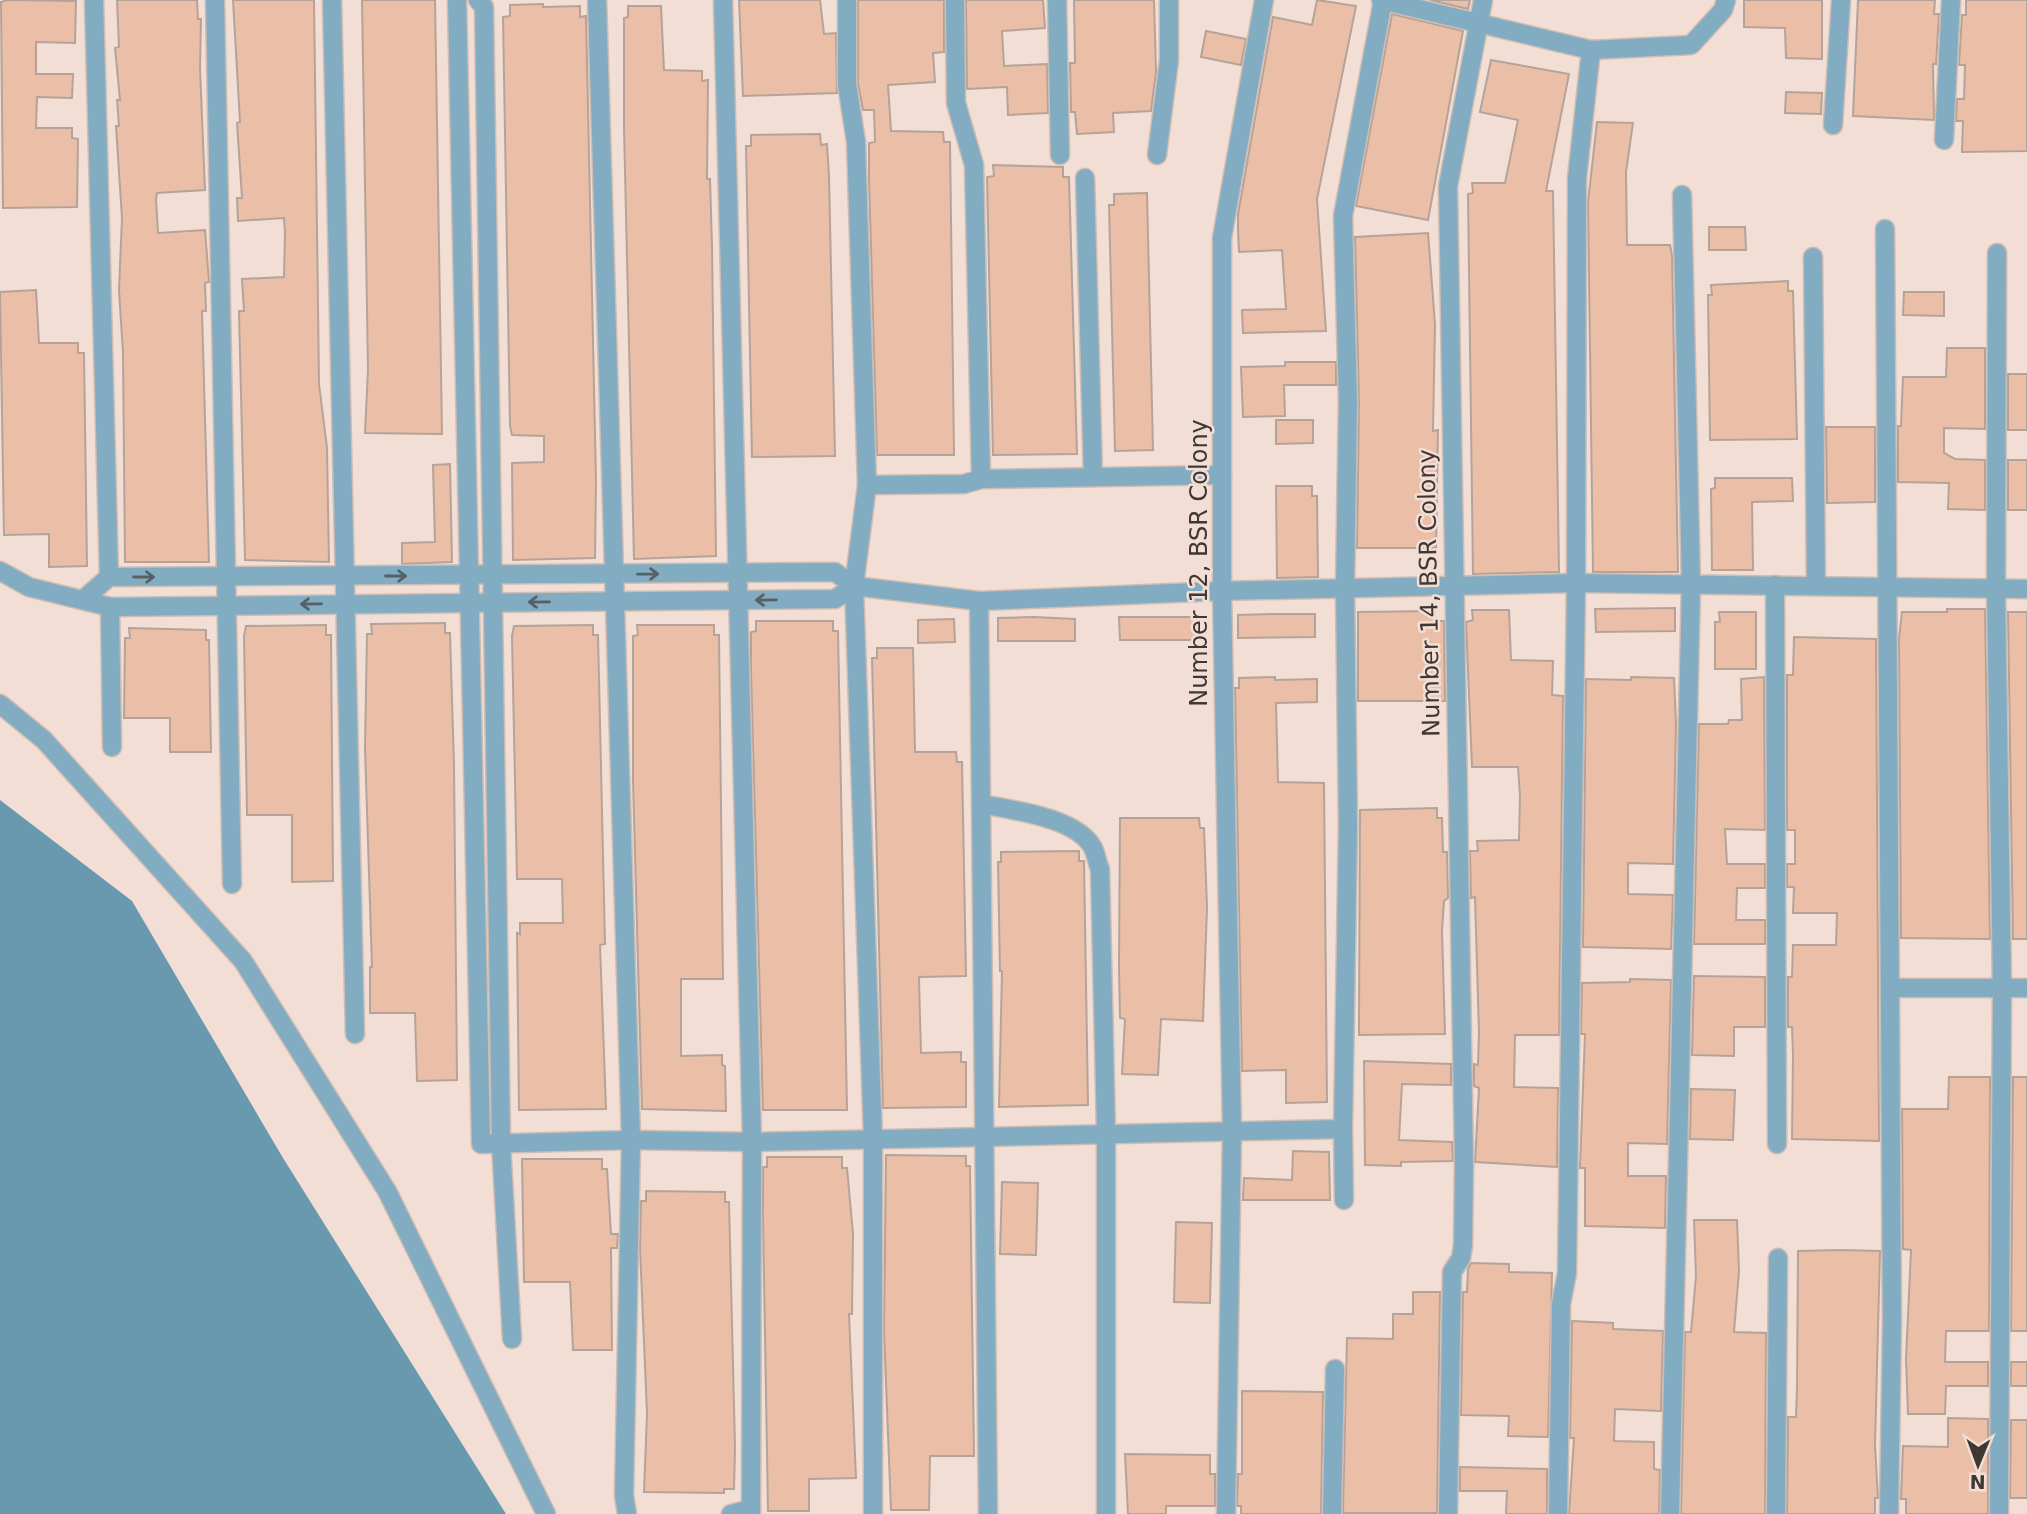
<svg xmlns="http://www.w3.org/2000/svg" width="2027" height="1514" viewBox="0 0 2027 1514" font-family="'DejaVu Sans',sans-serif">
  <rect width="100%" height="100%" fill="#f2ded4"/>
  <polygon fill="#6899ae" points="0,800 132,901 283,1158 506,1514 0,1514"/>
  <g fill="#ebbfa7" stroke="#b5a399" stroke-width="2">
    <polygon points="7,0 76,1 75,43 36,42 36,74 73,74 72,98 37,97 36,128 72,128 72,138 78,139 77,207 3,208 1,2"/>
    <polygon points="117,0 197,0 198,19 201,19 200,68 205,190 157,193 156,199 158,233 205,230 209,282 205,283 206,311 202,311 209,562 125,562 123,353 119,290 122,218 116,126 119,126 117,100 120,100 115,48 119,47"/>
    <polygon points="233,0 314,0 319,384 327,448 329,562 245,560 239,311 244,311 242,279 284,277 285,233 284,218 238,221 237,198 242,198 237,123 240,122"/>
    <polygon points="362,0 435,0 442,434 365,433 368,370"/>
    <polygon points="739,0 820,0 824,34 836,33 837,93 743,96"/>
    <polygon points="858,0 944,0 944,52 933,53 935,82 888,85 891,131 943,132 944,142 950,142 954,455 877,455 869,178 869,143 875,142 874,110 863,110 858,83"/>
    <polygon points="966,0 1043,0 1045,28 1002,31 1004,66 1047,64 1048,113 1008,115 1007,87 967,89"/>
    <polygon points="1074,0 1154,0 1156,72 1151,111 1113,113 1114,132 1077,134 1075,112 1071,112 1070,63 1075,63"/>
    <polygon points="1317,0 1356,6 1317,199 1326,331 1243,333 1242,310 1286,309 1282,250 1239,252 1238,230 1238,214 1273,17 1312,25"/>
    <polygon points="1430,0 1470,0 1468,9"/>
    <polygon points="1744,0 1822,0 1822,59 1786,58 1785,28 1744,27"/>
    <polygon points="1858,0 1935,0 1934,14 1939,14 1936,64 1933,64 1934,120 1853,116"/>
    <polygon points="1966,0 2027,0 2027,151 1962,152 1963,121 1956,121 1957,99 1964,99 1965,65 1959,65 1962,15 1966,15"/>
    <polygon points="543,4 543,7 580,6 580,17 586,16 596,480 595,558 513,560 512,463 544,462 544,436 512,435 510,426 503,17 510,16 510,5"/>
    <polygon points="628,6 661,6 664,70 702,71 702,81 708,80 707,179 710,179 712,246 716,556 634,559 624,128 624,18 628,17"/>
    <polygon points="1392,14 1463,31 1428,220 1356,206"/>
    <polygon points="1206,31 1246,39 1241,65 1201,57"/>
    <polygon points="1491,60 1569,74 1546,191 1553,191 1559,572 1473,574 1468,194 1473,193 1472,183 1505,183 1518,120 1480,112"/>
    <polygon points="1786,92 1822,93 1821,114 1785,113"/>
    <polygon points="1597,122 1633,123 1626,172 1627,245 1670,245 1672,255 1678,572 1593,572 1588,202"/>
    <polygon points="820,134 821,145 827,144 829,176 835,456 752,457 746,146 751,146 751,135"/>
    <polygon points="993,165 1063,167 1063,177 1069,177 1077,454 993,455 987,177 994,176"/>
    <polygon points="1147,193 1153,450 1115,451 1109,205 1114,205 1114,194"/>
    <polygon points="1709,227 1745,227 1746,250 1709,250"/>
    <polygon points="1428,233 1435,324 1433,431 1438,430 1436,548 1357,548 1359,401 1355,237"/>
    <polygon points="1788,281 1788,291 1793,291 1797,439 1710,440 1708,295 1712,295 1711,285"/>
    <polygon points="36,290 39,343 78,343 78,353 84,353 87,566 49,567 49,534 4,535 0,292"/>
    <polygon points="1904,292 1944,292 1944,316 1903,315"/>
    <polygon points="1947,348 1985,348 1985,429 1944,428 1944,453 1955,459 1985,460 1985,510 1948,509 1949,483 1898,482 1898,426 1901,426 1903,377 1946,377"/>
    <polygon points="1285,362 1336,362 1336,385 1284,385 1285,416 1243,417 1241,367 1285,366"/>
    <rect x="2008" y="374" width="19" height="56"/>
    <polygon points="1276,420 1313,420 1313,443 1276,444"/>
    <polygon points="1826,427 1875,427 1875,502 1827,503"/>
    <rect x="2008" y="460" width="19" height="50"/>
    <polygon points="450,464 452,562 402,564 402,543 435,542 433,465"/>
    <polygon points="1715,478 1792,478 1793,501 1752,502 1753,570 1712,570 1711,489 1715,488"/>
    <polygon points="1276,486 1312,486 1312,496 1317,496 1318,577 1277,578"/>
    <polygon points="1675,608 1675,631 1596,632 1595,609"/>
    <polygon points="1947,609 1985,609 1990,939 1901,938 1899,639 1902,612 1947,612"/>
    <polygon points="1472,610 1509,610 1511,660 1553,661 1552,695 1563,696 1559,1035 1515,1035 1514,1087 1558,1088 1557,1167 1475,1162 1479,1088 1474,1086 1474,1064 1478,1065 1479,1033 1475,897 1471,898 1470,851 1478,851 1477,841 1519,840 1520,796 1518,767 1472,767 1466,622 1473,620"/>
    <polygon points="1435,611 1435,621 1444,621 1445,701 1358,701 1358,612"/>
    <polygon points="1719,612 1756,612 1756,669 1715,669 1715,622 1720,622"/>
    <polygon points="2008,612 2027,612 2027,939 2013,939"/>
    <polygon points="1274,614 1315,614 1315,637 1238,638 1238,615"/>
    <polygon points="1034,617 1075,619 1075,641 998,641 998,618"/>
    <polygon points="1119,617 1195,617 1195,640 1120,640"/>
    <polygon points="954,619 955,642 918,643 918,620"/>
    <polygon points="756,621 833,621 833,631 838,631 847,1110 763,1110 751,671 751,632 756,631"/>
    <polygon points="445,623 445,633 450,633 454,766 457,1080 417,1081 415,1013 370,1013 370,967 372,967 365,748 367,634 372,634 371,624"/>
    <polygon points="326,625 326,635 331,635 333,881 292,882 292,815 247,815 244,636 246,626"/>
    <polygon points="593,625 593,635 598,635 605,944 600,945 606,1109 519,1110 517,933 520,934 520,923 563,923 562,879 517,879 512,636 514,626"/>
    <polygon points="637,625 714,625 714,635 719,635 723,979 681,979 681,1056 722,1055 722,1065 725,1066 726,1111 642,1109 633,780 633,636 638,635"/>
    <polygon points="129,628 206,630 206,640 209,640 211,752 170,752 170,718 124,718 125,638 130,638"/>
    <polygon points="1794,637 1876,639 1879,1141 1792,1139 1793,1055 1792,1027 1788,1027 1788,977 1792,977 1793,945 1836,945 1837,913 1793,913 1794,887 1787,887 1787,864 1795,864 1795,830 1787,830 1787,675 1793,675"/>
    <polygon points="877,648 913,648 915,752 956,752 957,762 962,762 966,976 919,977 920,1018 921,1053 961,1052 961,1062 966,1062 966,1107 883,1108 872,658 877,658"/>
    <polygon points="1275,677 1275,680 1317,679 1317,702 1276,703 1278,782 1324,783 1327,1102 1286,1103 1286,1070 1242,1071 1235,688 1239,688 1239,678"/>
    <polygon points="1631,677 1674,678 1676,724 1673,864 1628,863 1628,894 1673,895 1671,949 1583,947 1586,679 1631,680"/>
    <polygon points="1764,677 1765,830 1725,829 1727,864 1765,864 1765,888 1737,888 1736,920 1765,920 1765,944 1694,944 1699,724 1728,724 1729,720 1742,720 1741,679"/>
    <polygon points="1437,808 1437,818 1442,818 1443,852 1447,852 1448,898 1444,901 1442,931 1445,1034 1359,1035 1360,810"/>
    <polygon points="1120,818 1199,818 1200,828 1204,828 1207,907 1203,1021 1161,1019 1158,1075 1122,1074 1125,1019 1120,1018 1119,967"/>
    <polygon points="1079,851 1079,861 1084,861 1088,1105 999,1107 1002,971 1000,971 998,862 1001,862 1001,852"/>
    <polygon points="1694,976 1765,977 1765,1027 1734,1027 1734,1056 1692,1055"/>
    <polygon points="1630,979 1671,980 1667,1144 1628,1143 1628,1176 1666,1176 1665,1228 1585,1226 1585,1168 1580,1168 1585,1034 1581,1034 1582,983 1630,982"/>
    <polygon points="1364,1061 1451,1064 1451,1085 1402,1084 1399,1140 1452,1142 1453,1161 1401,1162 1401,1166 1365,1165"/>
    <polygon points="1949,1077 1990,1077 1989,1331 1946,1331 1945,1362 1988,1362 1988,1386 1946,1386 1945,1414 1908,1414 1906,1359 1911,1250 1903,1249 1902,1109 1948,1109"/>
    <polygon points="2013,1077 2027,1077 2027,1331 2011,1331"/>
    <polygon points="1691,1089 1735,1090 1733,1140 1690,1139"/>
    <polygon points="1293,1151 1329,1152 1330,1200 1243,1200 1244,1178 1292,1180"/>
    <polygon points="886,1155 966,1156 966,1166 970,1166 974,1456 930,1456 929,1510 891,1510 884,1332"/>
    <polygon points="767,1157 842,1157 842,1168 847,1168 853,1234 852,1314 849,1314 856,1478 809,1479 809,1511 768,1511 763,1218 763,1167 767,1167"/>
    <polygon points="522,1159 602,1159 602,1169 607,1169 611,1234 618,1234 617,1248 611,1248 612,1350 573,1350 570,1282 524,1282"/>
    <polygon points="1002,1182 1038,1183 1036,1255 1000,1254"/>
    <polygon points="646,1191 725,1192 725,1202 729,1202 735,1447 734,1489 724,1489 724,1493 644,1492 647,1413 640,1248 641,1201 646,1201"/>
    <polygon points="1694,1220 1737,1220 1739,1271 1734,1332 1766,1333 1765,1514 1681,1514 1685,1332 1691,1332 1696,1276"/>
    <polygon points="1176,1222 1212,1223 1210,1303 1174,1302"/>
    <polygon points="1841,1250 1880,1251 1875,1445 1878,1498 1875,1498 1875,1514 1787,1514 1788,1417 1796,1417 1797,1388 1798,1251"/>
    <polygon points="1471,1263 1509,1264 1509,1272 1552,1273 1548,1437 1508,1436 1509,1416 1461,1415 1463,1292 1467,1292 1468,1269"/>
    <polygon points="1413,1292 1440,1292 1437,1513 1343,1513 1347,1338 1393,1339 1393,1314 1413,1314"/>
    <polygon points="1572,1321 1613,1323 1613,1329 1663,1331 1661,1411 1615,1409 1614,1441 1654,1442 1654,1469 1660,1470 1659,1514 1569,1514 1574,1438 1570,1438"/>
    <rect x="2011" y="1362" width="16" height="24"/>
    <polygon points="1242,1391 1323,1392 1321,1514 1241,1514 1241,1506 1237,1506 1238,1474 1242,1474"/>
    <polygon points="1948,1418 1988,1419 1988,1514 1906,1514 1906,1499 1901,1499 1903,1446 1948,1447"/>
    <polygon points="2011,1420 2027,1420 2027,1498 2010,1498"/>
    <polygon points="1125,1454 1210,1455 1210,1474 1215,1474 1215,1506 1166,1506 1166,1514 1128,1514"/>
    <polygon points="1460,1467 1547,1469 1547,1514 1506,1514 1507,1491 1460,1491"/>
  </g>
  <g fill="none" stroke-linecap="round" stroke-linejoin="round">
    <defs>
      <g id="minor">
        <polyline points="94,0 109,577"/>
        <polyline points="215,0 232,884"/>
        <polyline points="332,0 355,1034"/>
        <polyline points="457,0 481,1144 631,1140 752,1142 1343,1129 1348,825 1345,588 1348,401 1343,216 1383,0"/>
        <polyline points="478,0 484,7 501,1143 512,1339"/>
        <polyline points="597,0 631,1140 624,1495 627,1514"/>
        <polyline points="723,0 752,1142 751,1514"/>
        <polyline points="847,0 847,84 856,142 867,485 854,586 873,1139 873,1514"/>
        <polyline points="955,0 956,103 974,165 981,479"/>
        <polyline points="1057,0 1060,155"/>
        <polyline points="1381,0 1591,50 1577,178 1576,583 1567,1273 1561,1304 1558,1514"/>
        <polyline points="1591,50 1691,45 1723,10 1726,0"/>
        <polyline points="1833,125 1841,0"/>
        <polyline points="1944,140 1951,0"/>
        <polyline points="1157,155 1169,60 1169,0"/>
        <polyline points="1085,178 1093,477"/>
        <polyline points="1885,229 1892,1321 1889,1514"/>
        <polyline points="1997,253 1996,589 2002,988 1999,1514"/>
        <polyline points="1813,257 1816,586"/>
        <polyline points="867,485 964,484 981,479 1222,475"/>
        <polyline points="0,571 29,587 110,607 835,599 854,586"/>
        <polyline points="1775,585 1777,1144"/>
        <polyline points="84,599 109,577 835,572 854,586 979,601 1222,591 1576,583 2027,589"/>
        <polyline points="979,601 988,1514"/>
        <polyline points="110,607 112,747"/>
        <polyline points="0,704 44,740 243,961 387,1191 546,1514"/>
        <path d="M981 804C1011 810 1077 817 1093 848 1096 854 1097 862 1100 869L1106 1132V1514"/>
        <polyline points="1890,988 2027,988"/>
        <polyline points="1343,1129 1344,1200"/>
        <polyline points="731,1514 751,1509"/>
        <polyline points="1226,1514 1232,1130 1222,591 1222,238 1264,0"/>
        <polyline points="1332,1514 1335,1369"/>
        <polyline points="1448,1514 1452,1272 1461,1258 1463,1245 1464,1166 1448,186 1483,0"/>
        <polyline points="1670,1514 1691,584 1682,195"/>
        <polyline points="1776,1514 1778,1258"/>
      </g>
    </defs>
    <use href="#minor" stroke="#cebdb4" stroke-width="21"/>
    <use href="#minor" stroke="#82acc1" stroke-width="18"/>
  </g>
  <defs><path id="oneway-shaft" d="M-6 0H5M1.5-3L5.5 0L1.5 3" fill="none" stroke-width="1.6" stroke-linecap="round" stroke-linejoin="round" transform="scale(1.75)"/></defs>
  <g stroke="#566065">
    <use href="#oneway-shaft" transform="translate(648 574) rotate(-1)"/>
    <use href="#oneway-shaft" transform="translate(396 576)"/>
    <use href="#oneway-shaft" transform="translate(144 577)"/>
    <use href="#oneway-shaft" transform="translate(766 600) rotate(179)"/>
    <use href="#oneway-shaft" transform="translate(539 602) rotate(179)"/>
    <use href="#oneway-shaft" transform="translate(311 604) rotate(179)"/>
  </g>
  <g text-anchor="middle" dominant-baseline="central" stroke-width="5" stroke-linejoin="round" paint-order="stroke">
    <g font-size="24" fill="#3e3733" stroke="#f2ded4">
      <text transform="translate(1199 563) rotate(-90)">Number 12, BSR Colony</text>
      <text transform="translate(1429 593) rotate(-91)">Number 14, BSR Colony</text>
    </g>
  </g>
  <g transform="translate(1978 1465) rotate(181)" stroke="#f2ded4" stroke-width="5" paint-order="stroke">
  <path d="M0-5L12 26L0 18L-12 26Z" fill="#3e3733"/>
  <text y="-10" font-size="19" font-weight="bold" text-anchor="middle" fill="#3e3733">N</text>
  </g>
</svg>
